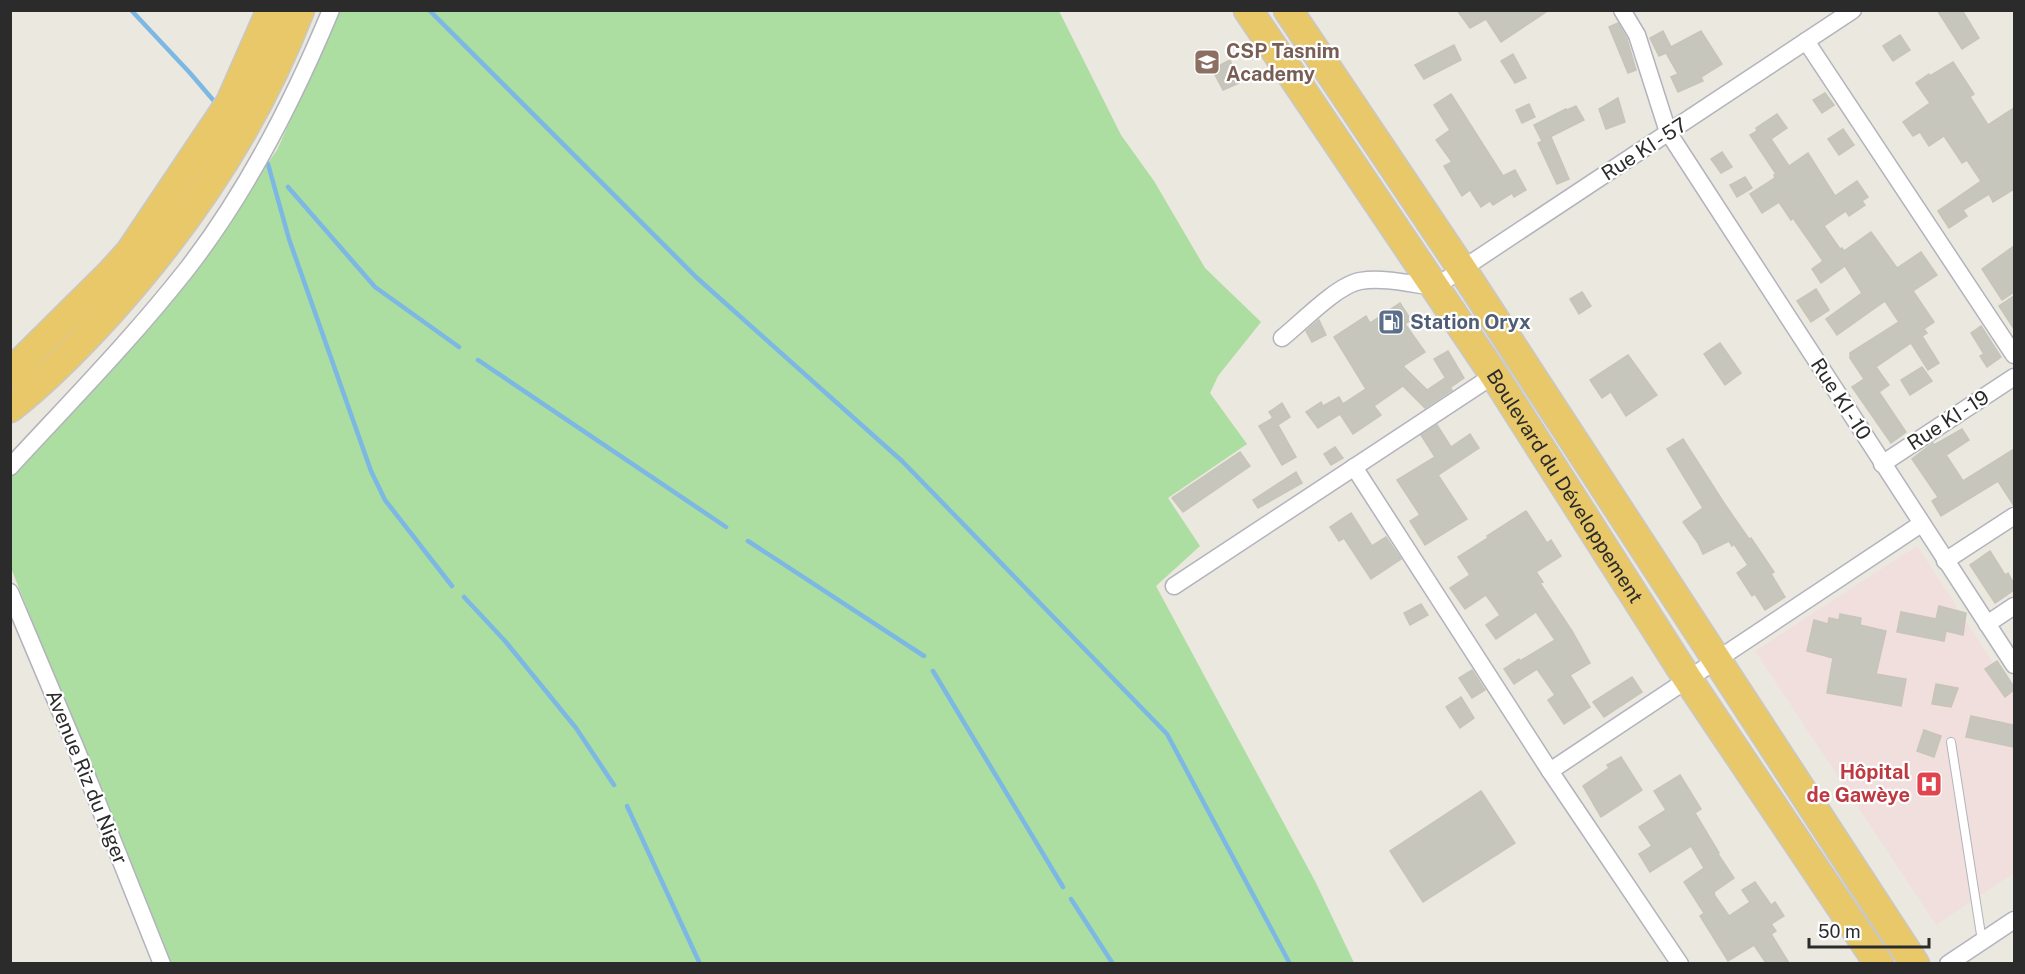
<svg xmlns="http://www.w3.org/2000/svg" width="2025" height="974" viewBox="0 0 2025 974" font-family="'Public Sans',sans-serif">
  <rect width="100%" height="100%" fill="#ebe8df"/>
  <polygon fill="#f1dfdd" points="1917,546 2014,695 2014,873 1936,925 1755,651"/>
  <polygon fill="#acdda1" points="340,11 1059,11 1121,135 1154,181 1205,268 1261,322 1218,376 1210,393 1247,444 1168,498 1200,546 1156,586 1316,883 1354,963 165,963 86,756 11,568 11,475 195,268 277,150"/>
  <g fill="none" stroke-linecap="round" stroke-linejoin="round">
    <g stroke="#7cb8e3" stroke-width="4.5">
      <polyline points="131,10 190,73 214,101"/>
      <polyline points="429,10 696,277 902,461 1167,734 1290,964"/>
      <polyline points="268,164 289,239 371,471 385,500 452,586"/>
      <polyline points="288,187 375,287 459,347"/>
      <polyline points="478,360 726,527"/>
      <polyline points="748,541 924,656"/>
      <polyline points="464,597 505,641 576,728 614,785"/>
      <polyline points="933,671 1063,887"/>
      <polyline points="627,806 700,964"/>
      <polyline points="1071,899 1113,964"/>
    </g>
  </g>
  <g fill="#c7c6bd" stroke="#c7c4b8" stroke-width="1.5">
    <polygon points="1457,10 1549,10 1501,42 1486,19 1470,28"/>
    <polygon points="1937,10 1962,10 1979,38 1962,49"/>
    <polygon points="1618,23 1627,39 1636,70 1628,73 1609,27"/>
    <polygon points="1663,31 1671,47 1701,31 1722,64 1701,77 1703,81 1678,92 1671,77 1678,74 1666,53 1659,56 1650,38"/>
    <polygon points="1900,35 1910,50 1893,61 1883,46"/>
    <polygon points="1454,45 1461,60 1424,79 1415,65"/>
    <polygon points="1513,54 1526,78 1515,83 1501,61"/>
    <polygon points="1230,60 1239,83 1223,90 1212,69"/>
    <polygon points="1953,62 1974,94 1970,97 1988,125 2014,108 2014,189 1993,202 1989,194 1963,210 1967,216 1949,228 1938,211 1981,181 1967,160 1962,163 1944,136 1929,146 1920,132 1913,136 1903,122 1930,103 1916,83 1929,74 1930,76"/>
    <polygon points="1825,93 1834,105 1822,113 1813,100"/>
    <polygon points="1451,94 1503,176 1515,170 1526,190 1514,197 1512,193 1493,205 1490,201 1481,207 1470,190 1462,196 1444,166 1452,162 1436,140 1450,130 1434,105"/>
    <polygon points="1618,98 1625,122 1606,129 1599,109"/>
    <polygon points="1529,104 1535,117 1522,123 1516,110"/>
    <polygon points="1576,106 1584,120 1542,141 1534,125 1566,109 1567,110"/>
    <polygon points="1777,114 1787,128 1771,139 1789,166 1808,153 1835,196 1857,181 1868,197 1862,201 1865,205 1849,216 1846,211 1824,226 1840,249 1842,248 1844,251 1871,232 1897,268 1921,252 1937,275 1913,291 1934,322 1924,329 1927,333 1922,336 1939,363 1928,370 1911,343 1876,367 1889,385 1879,392 1906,432 1891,443 1852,387 1864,379 1850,358 1850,353 1899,322 1885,301 1837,335 1826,319 1862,293 1845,266 1821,283 1812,269 1823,261 1793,218 1791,220 1779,202 1762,213 1750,194 1775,178 1774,175 1776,174 1750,135 1757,131 1756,128"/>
    <polygon points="1843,129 1854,145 1839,155 1828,139"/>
    <polygon points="1551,137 1569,179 1557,184 1538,143"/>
    <polygon points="1722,152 1732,167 1721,173 1711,159"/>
    <polygon points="1745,177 1752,188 1737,197 1730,185"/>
    <polygon points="2014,246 2014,292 2002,300 1982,269"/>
    <polygon points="1816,289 1829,310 1811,322 1797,301"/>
    <polygon points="1582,292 1591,306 1579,314 1570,299"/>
    <polygon points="2014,296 2014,329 1999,306"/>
    <polygon points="1400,303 1411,320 1405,324 1425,352 1403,366 1427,390 1445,378 1452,390 1425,408 1403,386 1374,406 1381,415 1353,434 1340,414 1318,428 1306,412 1321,402 1323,406 1339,397 1343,404 1366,389 1334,337 1366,316 1370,323"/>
    <polygon points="1319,320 1326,335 1312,342 1306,331"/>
    <polygon points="1981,326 2001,357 1987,367 1980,356 1984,354 1971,333"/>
    <polygon points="1720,343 1741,373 1725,385 1704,354"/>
    <polygon points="1448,351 1464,378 1451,387 1434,359"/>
    <polygon points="1628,355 1657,395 1626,416 1611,392 1602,398 1590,380"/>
    <polygon points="1922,367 1932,381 1910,395 1901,380"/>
    <polygon points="1282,403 1290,417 1278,425 1296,457 1282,465 1259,426 1273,418 1269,412"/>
    <polygon points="1437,425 1451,447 1470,434 1479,448 1438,475 1467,519 1425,545 1410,521 1420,515 1397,480 1435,457 1421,435"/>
    <polygon points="1962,429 1969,440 1946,455 1963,481 2014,449 2014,506 1998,481 1941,516 1932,501 1938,497 1912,459 1933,443 1934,445"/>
    <polygon points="1683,439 1724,503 1749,539 1751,538 1774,572 1771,574 1785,597 1765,610 1755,594 1752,596 1737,573 1748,565 1734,544 1732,546 1729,541 1703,554 1698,543 1683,522 1703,508 1667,449"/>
    <polygon points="1335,447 1343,458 1331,465 1324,454"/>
    <polygon points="1240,452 1250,466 1183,512 1172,498"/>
    <polygon points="1296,472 1302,483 1258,508 1253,500"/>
    <polygon points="1526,511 1547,543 1551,540 1561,556 1536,572 1543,582 1540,583 1572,631 1590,663 1570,675 1590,707 1564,724 1548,700 1555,695 1537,669 1514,684 1504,669 1519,659 1520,661 1555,640 1536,612 1496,639 1486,625 1500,615 1486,595 1465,609 1450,588 1470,575 1458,557 1488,538 1487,536"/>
    <polygon points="1351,513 1372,546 1386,537 1401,559 1371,579 1344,538 1339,541 1330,527"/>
    <polygon points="1990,551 2005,575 2008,573 2014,584 2014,590 1995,603 1970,565"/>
    <polygon points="1421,604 1428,615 1410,625 1404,613"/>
    <polygon points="1939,606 1966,613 1963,635 1946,631 1944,641 1897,632 1901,612 1936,619"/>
    <polygon points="1840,614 1861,618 1860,625 1886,631 1876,674 1906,679 1901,706 1827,693 1833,658 1807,651 1814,620 1828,624 1829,618 1839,620"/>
    <polygon points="1997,661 2014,687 2014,690 2005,697 1985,669"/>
    <polygon points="1472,670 1485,690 1472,698 1459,678"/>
    <polygon points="1632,677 1642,692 1604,717 1593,702"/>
    <polygon points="1936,684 1958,688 1951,707 1932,704"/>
    <polygon points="1461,697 1474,718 1460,728 1446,707"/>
    <polygon points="1971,716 2014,725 2014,747 1966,737"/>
    <polygon points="1924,730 1941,736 1934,757 1917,751"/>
    <polygon points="1621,757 1642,790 1601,817 1583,786 1609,768 1607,765"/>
    <polygon points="1680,775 1701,809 1695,813 1719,853 1718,854 1734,878 1714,892 1715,896 1729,916 1750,902 1742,890 1755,882 1771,905 1775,902 1784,916 1771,924 1776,931 1771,934 1789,963 1766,963 1754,945 1728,961 1700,916 1704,913 1684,882 1704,868 1691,846 1650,872 1639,854 1652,846 1639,827 1666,810 1654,791"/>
    <polygon points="1481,791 1515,843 1423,902 1390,851"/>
  </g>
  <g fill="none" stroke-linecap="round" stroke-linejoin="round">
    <defs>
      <polyline id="service" points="1951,742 1982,941"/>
      <g id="minor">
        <polyline points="1622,10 1637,35 1668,132 2014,665"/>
        <polyline points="1806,41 2014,355"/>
        <path d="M1282 338C1301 323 1337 285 1360 281 1384 277 1411 284 1435 287L1853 10"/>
        <polyline points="1882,464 2014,377"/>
        <path d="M10 467C70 402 132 339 187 269 246 193 294 99 331 10"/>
        <polyline points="1354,467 1550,771 1680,964"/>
        <polyline points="1945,561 2014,516"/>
        <polyline points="1174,586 1494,375"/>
        <polyline points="10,592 75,746 162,964"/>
        <polyline points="1987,624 2014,606"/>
        <polyline points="1550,771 1921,524"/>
        <polyline points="1948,964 2014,920"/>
      </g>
      <g id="trunk">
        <path id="s1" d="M1248 10 1494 375 1687 678 1879 964"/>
        <polyline points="1288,10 1462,269 1915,964"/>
        <polyline points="10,373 111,273 130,252 230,103 271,10"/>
        <path d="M10 408C46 380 78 347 109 313 189 224 257 123 300 10"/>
      </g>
    </defs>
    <use href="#service" stroke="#b2b3bd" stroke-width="10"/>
    <use href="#minor" stroke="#b2b3bd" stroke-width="19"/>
    <use href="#trunk" stroke="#c8c8c8" stroke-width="31"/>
    <use href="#service" stroke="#fff" stroke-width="8"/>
    <use href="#minor" stroke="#fff" stroke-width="16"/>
    <use href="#trunk" stroke="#e9c86a" stroke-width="28"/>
  </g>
  <defs>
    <symbol id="school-square" viewBox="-11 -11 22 22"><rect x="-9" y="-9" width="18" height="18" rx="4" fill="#8d6e63" stroke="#fff"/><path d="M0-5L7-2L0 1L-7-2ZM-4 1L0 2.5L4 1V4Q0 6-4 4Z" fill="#fff"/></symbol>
    <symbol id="fuel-square" viewBox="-11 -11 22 22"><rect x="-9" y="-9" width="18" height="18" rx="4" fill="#5c6f8a" stroke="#fff"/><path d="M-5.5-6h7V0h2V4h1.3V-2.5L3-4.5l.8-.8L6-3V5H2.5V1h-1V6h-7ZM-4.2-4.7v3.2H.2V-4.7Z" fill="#fff"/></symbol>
    <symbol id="hospital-square" viewBox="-11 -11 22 22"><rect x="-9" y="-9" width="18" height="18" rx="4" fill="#e0444e" stroke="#fff"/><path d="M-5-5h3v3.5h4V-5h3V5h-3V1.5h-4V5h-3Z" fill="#fff"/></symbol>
  </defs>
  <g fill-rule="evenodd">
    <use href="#school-square" x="1192" y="47" width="30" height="30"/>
    <use href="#fuel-square" x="1376" y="307" width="30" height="30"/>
    <use href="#hospital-square" x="1914" y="769" width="30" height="30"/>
  </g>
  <g text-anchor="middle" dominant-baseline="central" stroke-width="4.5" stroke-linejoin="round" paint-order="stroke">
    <g font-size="20" font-weight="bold" fill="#785e54" stroke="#fff" text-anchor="start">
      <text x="1226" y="51">CSP Tasnim<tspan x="1226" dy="23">Academy</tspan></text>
    </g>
    <g font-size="20" fill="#2b2b2b" stroke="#fff">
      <text transform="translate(1644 149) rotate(-33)">Rue KI - 57</text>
      <text transform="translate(1841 399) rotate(57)">Rue KI - 10</text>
      <text transform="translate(1948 420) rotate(-33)">Rue KI - 19</text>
      <text stroke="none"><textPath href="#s1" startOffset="572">Boulevard du Développement</textPath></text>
      <text transform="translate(87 777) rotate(68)">Avenue Riz du Niger</text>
    </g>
    <g font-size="20" font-weight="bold" fill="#4e5e75" stroke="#fff" text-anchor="start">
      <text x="1410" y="322">Station Oryx</text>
    </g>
    <g font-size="20" font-weight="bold" fill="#be3a42" stroke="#fff" text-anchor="end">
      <text x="1910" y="772">Hôpital<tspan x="1910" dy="23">de Gawèye</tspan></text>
    </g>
  </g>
  <rect width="2025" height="974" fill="none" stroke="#2b2b2b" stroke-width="24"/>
  <path d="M1809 938v9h120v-9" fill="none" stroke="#2b2b2b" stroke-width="3"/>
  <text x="1818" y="938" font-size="18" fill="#2b2b2b" stroke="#ffffff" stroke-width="4.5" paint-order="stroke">50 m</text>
</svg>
